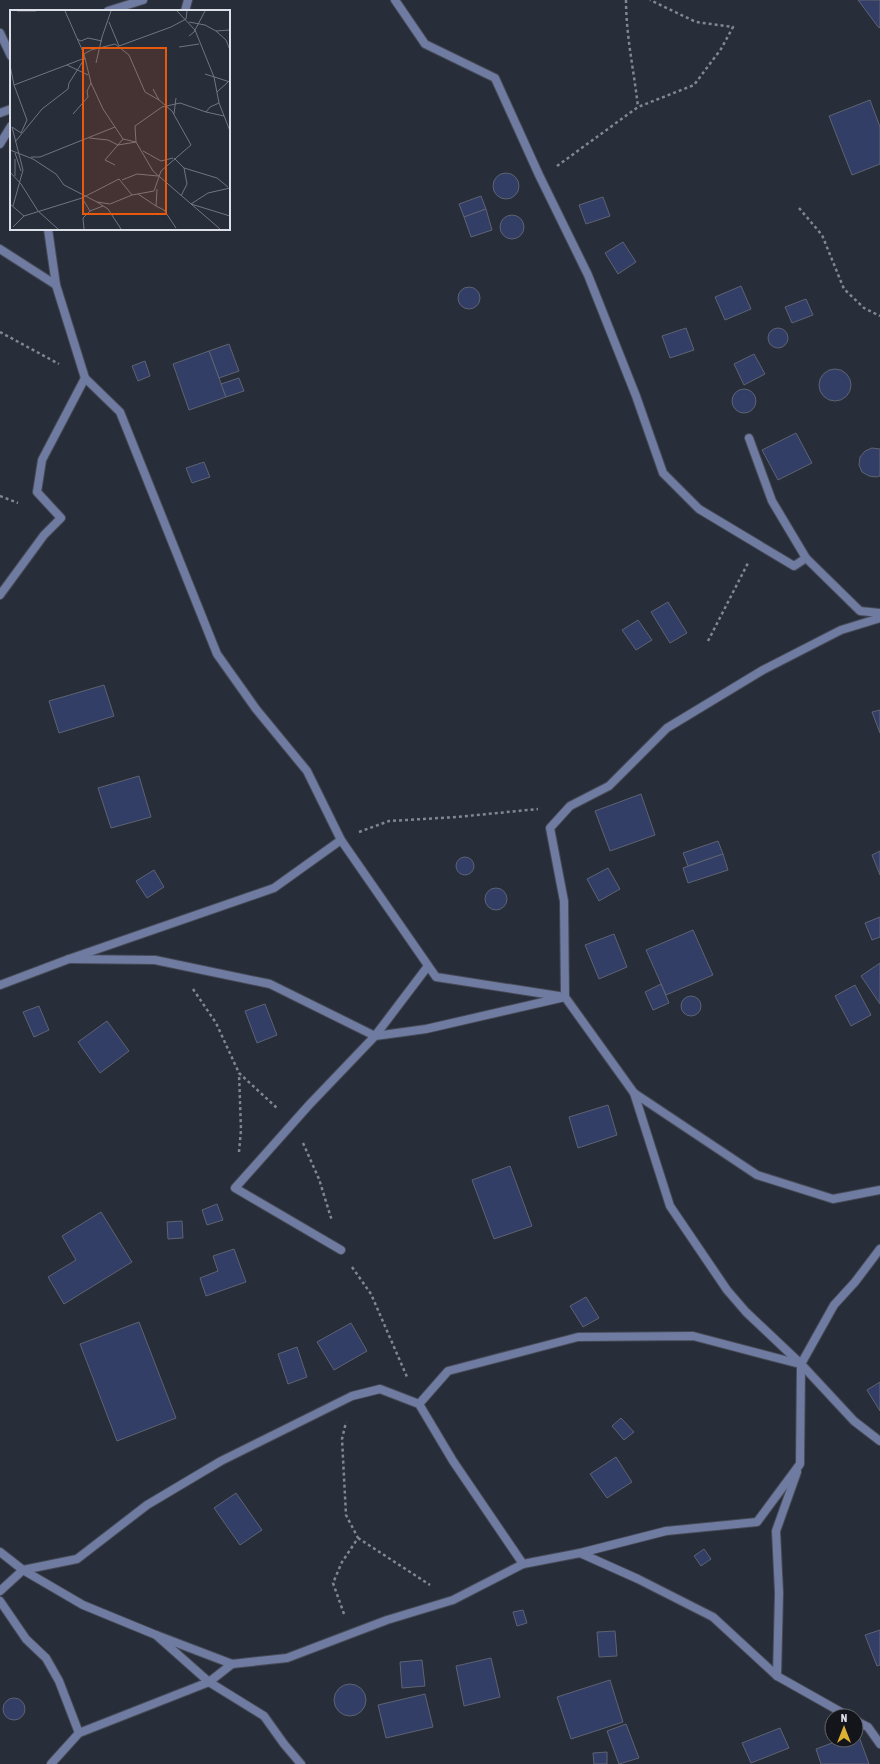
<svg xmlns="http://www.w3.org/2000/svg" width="880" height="1764" viewBox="0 0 880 1764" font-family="'Asap Condensed',sans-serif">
  <rect width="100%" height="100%" fill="#282d3a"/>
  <g fill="#323e66" stroke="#5e6372">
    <polygon points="858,0 880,0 880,27 879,28"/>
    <polygon points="870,100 880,127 880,164 852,175 829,116"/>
    <circle cx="506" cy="186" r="13"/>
    <polygon points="481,196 486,209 464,217 459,204"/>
    <polygon points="603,197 610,216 586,224 579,205"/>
    <polygon points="486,209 492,230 471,237 464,217"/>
    <circle cx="512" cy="227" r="12"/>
    <polygon points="623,242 636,262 618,274 605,253"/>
    <polygon points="741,286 751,309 725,320 715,297"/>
    <circle cx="469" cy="298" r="11"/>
    <polygon points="806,299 813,315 792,323 785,307"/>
    <polygon points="686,328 694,350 670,358 662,336"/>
    <circle cx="778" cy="338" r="10"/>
    <polygon points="229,344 239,371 219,378 209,351"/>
    <polygon points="209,351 226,397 189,410 173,364"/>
    <polygon points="754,354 765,374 744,385 734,364"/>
    <polygon points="145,361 150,376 138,381 132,366"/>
    <circle cx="835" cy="385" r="16"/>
    <polygon points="239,378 244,391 226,397 221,384"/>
    <circle cx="744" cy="401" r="12"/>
    <polygon points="796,433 812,463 778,480 762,450"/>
    <polygon points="872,448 880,449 880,476 876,477 869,476 862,472 859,465 860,457 865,451"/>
    <polygon points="204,462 210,477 192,483 186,468"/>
    <polygon points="668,602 687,633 670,643 651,612"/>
    <polygon points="638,620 652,640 636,650 622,630"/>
    <polygon points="104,685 114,716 59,733 49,701"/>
    <polygon points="880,710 880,733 872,712"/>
    <polygon points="139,776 151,817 111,828 98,788"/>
    <polygon points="641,794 655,835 610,851 595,811"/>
    <polygon points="718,841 723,854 688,866 683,853"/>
    <polygon points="880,851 880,875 872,855"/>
    <polygon points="723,854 728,870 688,883 683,868"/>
    <circle cx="465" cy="866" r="9"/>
    <polygon points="608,868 620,889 599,901 587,879"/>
    <polygon points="154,870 164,887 147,898 136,881"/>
    <circle cx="496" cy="899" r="11"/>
    <polygon points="880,917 880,937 872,940 865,923"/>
    <polygon points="693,930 713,975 666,995 646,950"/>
    <polygon points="614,934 627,967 599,979 585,945"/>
    <polygon points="880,963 880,1004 861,976"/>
    <polygon points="661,984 669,1003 653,1010 645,992"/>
    <polygon points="855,985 871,1015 851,1026 835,996"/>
    <circle cx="691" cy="1006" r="10"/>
    <polygon points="265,1004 277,1035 257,1043 245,1011"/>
    <polygon points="39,1006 49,1030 34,1037 23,1012"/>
    <polygon points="107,1021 129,1051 100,1073 78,1042"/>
    <polygon points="608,1105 617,1135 578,1148 569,1117"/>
    <polygon points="510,1166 532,1226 494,1239 472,1180"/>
    <polygon points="217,1204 223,1220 207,1225 202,1210"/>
    <polygon points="101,1212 132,1262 64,1304 48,1277 76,1260 62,1236"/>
    <polygon points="182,1221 183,1238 168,1239 167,1222"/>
    <polygon points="234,1249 246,1282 206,1296 200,1278 218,1271 213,1256"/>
    <polygon points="586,1297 599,1318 583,1327 570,1306"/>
    <polygon points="139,1322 176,1418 117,1441 80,1344"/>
    <polygon points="351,1323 367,1351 334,1370 317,1342"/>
    <polygon points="297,1347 307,1377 288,1384 278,1354"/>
    <polygon points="880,1382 880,1411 867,1390"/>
    <polygon points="621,1418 634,1432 624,1440 612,1426"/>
    <polygon points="616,1457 632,1482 607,1498 590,1474"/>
    <polygon points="236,1493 262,1530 240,1545 214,1508"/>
    <polygon points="704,1549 711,1559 701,1566 694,1556"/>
    <polygon points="523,1610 527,1623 517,1626 513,1612"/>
    <polygon points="880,1630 880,1665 877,1666 865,1635"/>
    <polygon points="615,1631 617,1656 599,1657 597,1632"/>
    <polygon points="491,1658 500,1697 464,1706 456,1666"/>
    <polygon points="422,1660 425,1686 402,1688 400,1662"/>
    <polygon points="610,1680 623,1722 571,1739 557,1697"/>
    <circle cx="350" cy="1700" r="16"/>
    <polygon points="425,1694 433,1727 386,1738 378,1705"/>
    <circle cx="14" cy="1709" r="11"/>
    <polygon points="626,1724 639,1758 619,1764 607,1731"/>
    <polygon points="780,1728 789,1748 751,1763 742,1743"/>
    <polygon points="856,1734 858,1734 869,1764 821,1764 816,1749 840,1740 856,1740"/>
    <polygon points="607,1752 607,1764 594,1764 593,1753"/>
  </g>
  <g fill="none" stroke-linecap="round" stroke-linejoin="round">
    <defs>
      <g id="minor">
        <polyline points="395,0 425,44 495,78 539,175 588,275 636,396 663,473 699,509 794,566 806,558"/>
        <polyline points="108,11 143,0"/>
        <polyline points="185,11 188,0"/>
        <polyline points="0,33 11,56"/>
        <polyline points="0,113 11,109"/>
        <polyline points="0,144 11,126"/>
        <polyline points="48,229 56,285 85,378 120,412 217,654 256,709 307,771 341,840 436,977 565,997 634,1093 670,1206 727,1290 746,1312 801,1364 854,1421 880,1441"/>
        <polyline points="0,249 56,285"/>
        <polyline points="749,438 772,501 806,558 860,611 880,613"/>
        <polyline points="0,595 44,535 61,518 37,492 42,460 85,378"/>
        <polyline points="69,959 155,960 270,984 375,1036 426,1029 565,997 564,901 550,828 570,806 609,786 667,728 763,670 841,630 880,618"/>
        <polyline points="0,985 69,959 274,888 341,840"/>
        <polyline points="634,1093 757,1175 833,1199 880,1190"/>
        <polyline points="341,1250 235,1188 309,1105 375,1036 428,966"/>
        <polyline points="419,1404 448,1371 578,1337 693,1336 800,1364"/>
        <polyline points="797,1472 776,1531 779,1593 777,1676 848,1716"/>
        <polyline points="0,1552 23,1570 83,1605 156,1635 209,1682 264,1716 284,1744 301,1764"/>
        <polyline points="580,1553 638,1579 713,1617 777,1676"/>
        <polyline points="0,1591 23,1570 77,1559 147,1505 221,1461 352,1396 380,1389 419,1404 453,1461 523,1564"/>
        <polyline points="0,1601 26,1639 46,1658 59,1681 79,1733"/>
        <polyline points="156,1635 232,1664 287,1658 387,1620 453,1600 523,1564 580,1553 666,1531 757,1522 800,1464 801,1364 834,1305 855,1282 880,1249"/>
        <polyline points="856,1721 868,1727 880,1744"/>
        <polyline points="51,1764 79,1733 209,1682 232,1664"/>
      </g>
    </defs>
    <use href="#minor" stroke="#454a56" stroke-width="10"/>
    <g stroke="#828691" stroke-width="2.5" stroke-dasharray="3 3" stroke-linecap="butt">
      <path d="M626 0C626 36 634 71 638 107"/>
      <polyline points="557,166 638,107 694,85 721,49 733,27 696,22 650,0"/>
      <polyline points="799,208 822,235 844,289 864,308 880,316"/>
      <polyline points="0,332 59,364"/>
      <polyline points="0,496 18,503"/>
      <polyline points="708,641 748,563"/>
      <polyline points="359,832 389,821 457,817 538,809"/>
      <polyline points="193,989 216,1023 239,1073 278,1109"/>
      <polyline points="303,1143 319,1179 332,1221"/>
      <polyline points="239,1152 241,1130 239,1073"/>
      <polyline points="352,1267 371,1294 407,1377"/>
      <polyline points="358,1538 430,1585"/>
      <polyline points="344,1614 333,1583 342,1562 358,1538 346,1515 342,1439 346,1422"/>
    </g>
    <use href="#minor" stroke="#6f7ba0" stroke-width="8"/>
  </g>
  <g transform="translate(10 10)">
    <rect width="220" height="220" fill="#282d3a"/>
    <path fill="none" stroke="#707580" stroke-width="1" d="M7 1H26M55 1 74 44 81 73 93 99 113 129 126 132 143 161 210 219M167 1 185 20 204 67 209 93 220 121M99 12 109 36 161 17 176 9 177 1M179 12 195 15 206 21 220 20M206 21 216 30 220 40M179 26 184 22 195 1M67 29 71 31 78 28 92 31M169 37 189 34M74 44 81 40 105 34 119 45 135 82 149 90M86 53 92 27 101 1M0 55 4 75 17 110 11 123 2 117 13 160 3 196M57 55 78 65M195 64 220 72M4 75 75 48M207 82 218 72M196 102 214 106M63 104 78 87 77 81 81 73M164 104 166 88M79 128 98 130 108 135 126 132 125 116 152 97 170 93 196 102 200 97 209 93M5 132 32 99 58 79 59 73 75 48M0 140 23 149 46 164 54 175 87 192 98 199 111 219M133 141 151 151 163 148M5 143 11 161M21 147H30L105 117M164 148 174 158 207 168 218 177M105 155 95 150 113 129M0 162 11 174 28 201 48 219M5 166V149M112 170 127 164 148 166M220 178 198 183 181 194 220 206M147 179 146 196 154 200 166 218M128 184 146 196M171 186 177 174 174 158M72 188 80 201M87 192 100 194 122 185 144 181 151 161 181 135 162 101 149 90 143 79M0 194 14 206 72 188 109 169 122 185M3 217 14 206M74 219 73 208 80 201 93 196"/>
    <path fill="#e8590c" fill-opacity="0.15" stroke="#e8590c" stroke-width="2" d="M73 38H156V204H73Z"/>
    <rect width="220" height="220" fill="none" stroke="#dde0e9" stroke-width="2"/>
  </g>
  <g transform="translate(844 1728)"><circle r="19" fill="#13151b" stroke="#64666d"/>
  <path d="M0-3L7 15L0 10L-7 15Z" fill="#dbb233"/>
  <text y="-6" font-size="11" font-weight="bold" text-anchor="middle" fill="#dde0e9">N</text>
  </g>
</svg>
